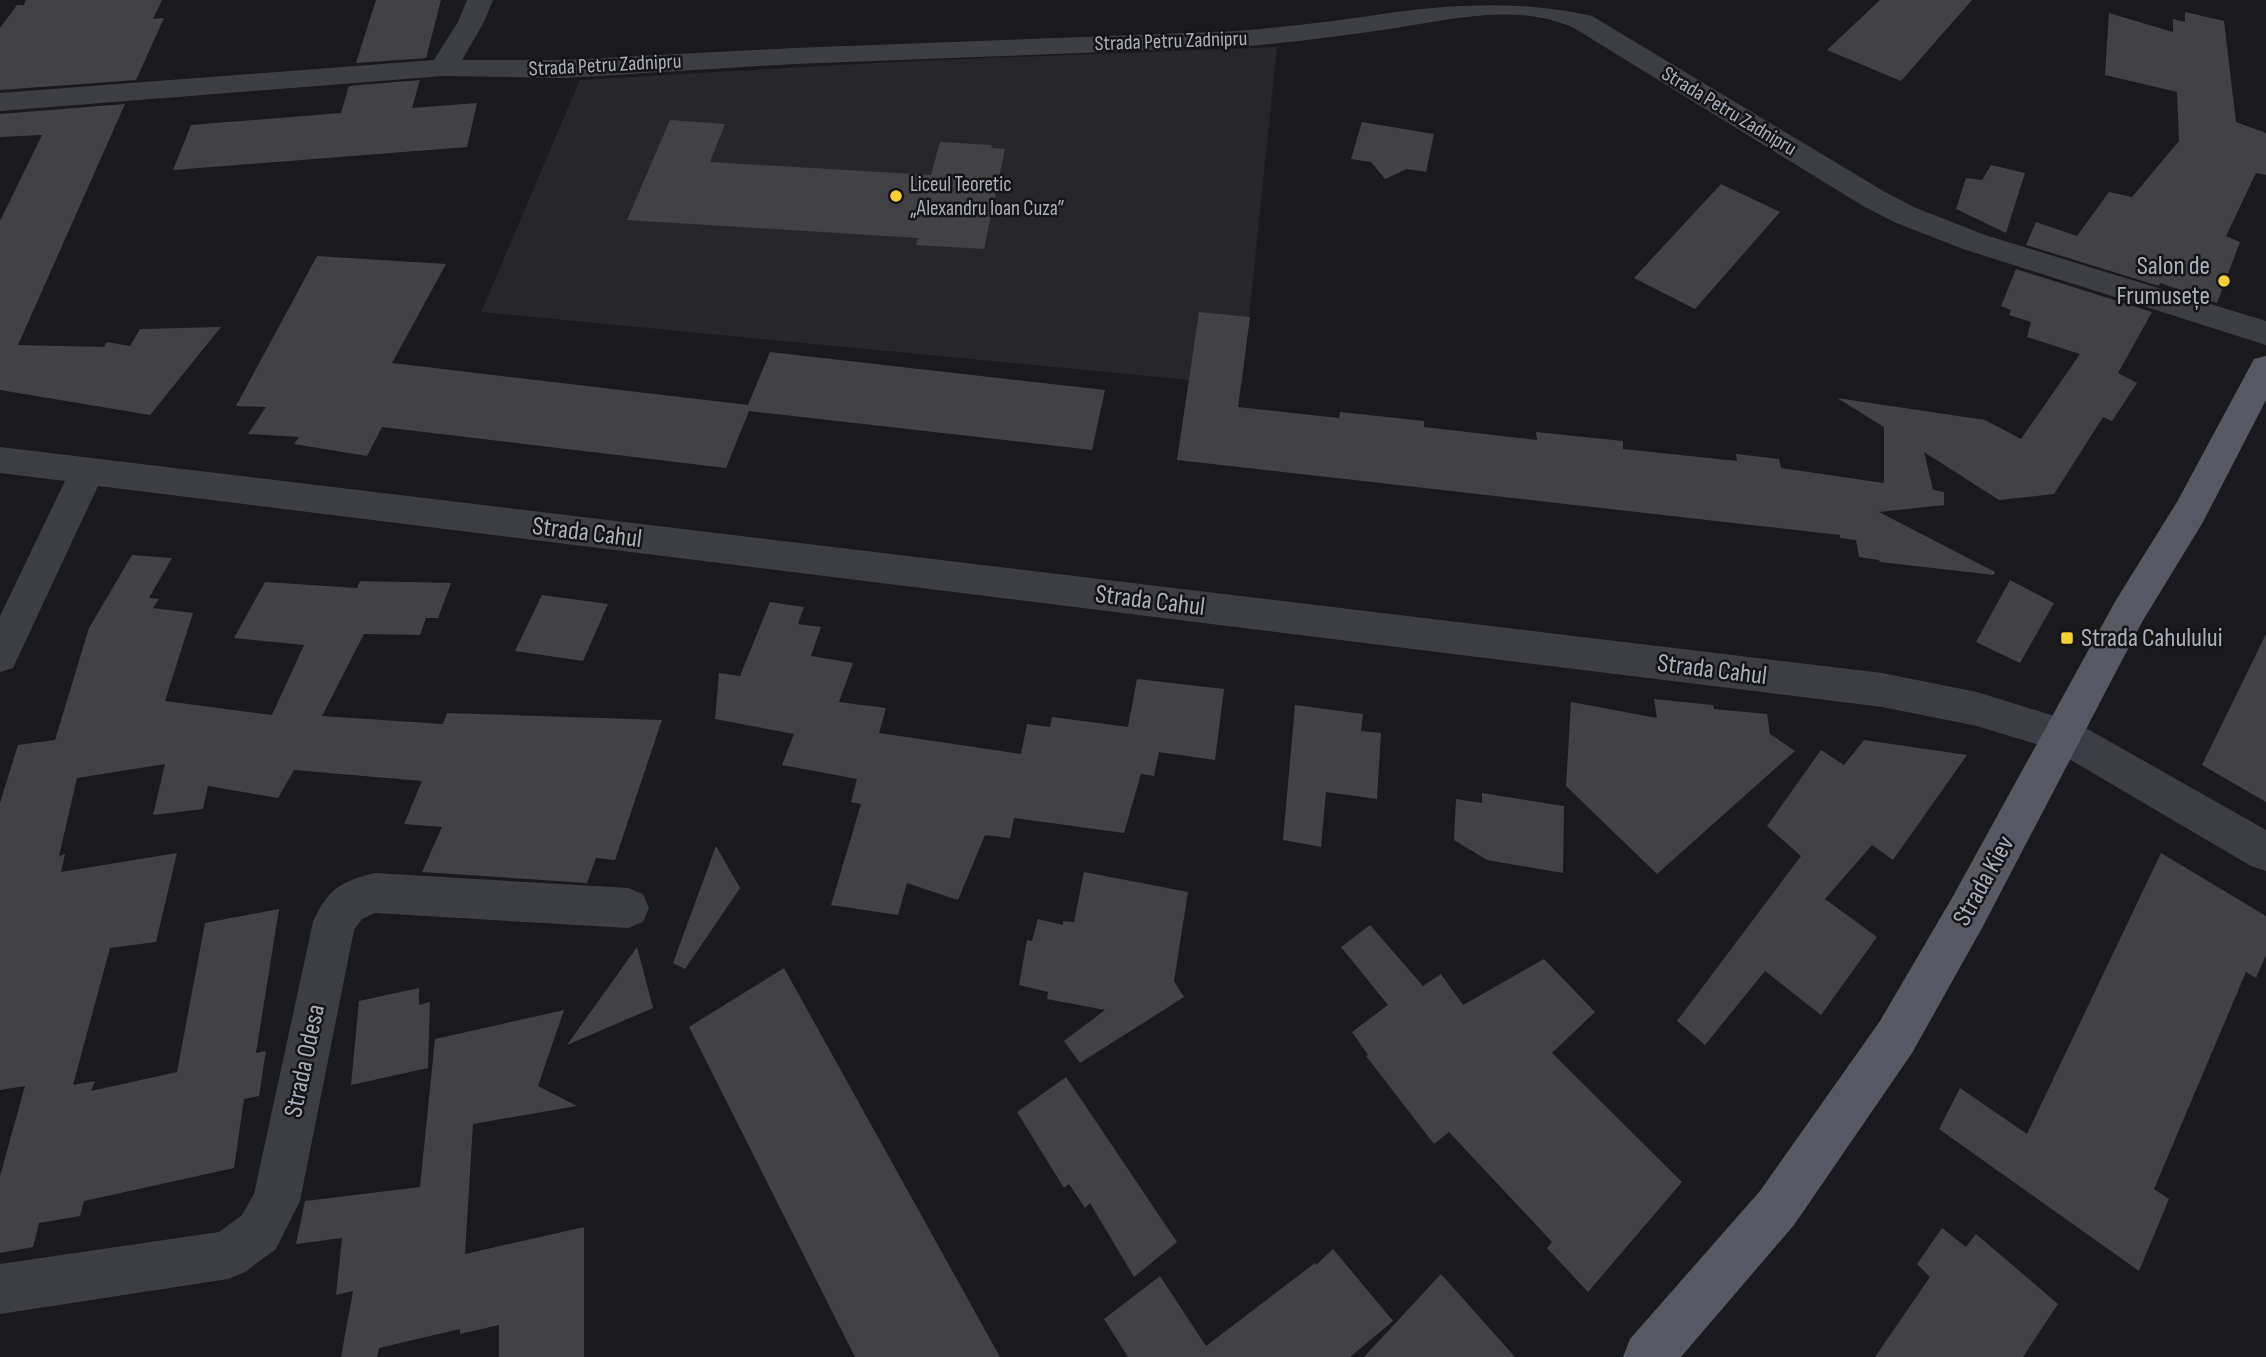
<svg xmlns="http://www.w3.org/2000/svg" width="2266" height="1357" viewBox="0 0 2266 1357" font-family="'Sofia Sans Condensed',sans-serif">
  <rect width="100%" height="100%" fill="#1a1a1d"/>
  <polygon fill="#27262a" points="1277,47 1242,385 481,312 580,80 909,61"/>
  <g fill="#424246">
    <polygon points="26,0 162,0 153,19 164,18 136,80 0,90 0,28 17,5 24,5"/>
    <polygon points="376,0 441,0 426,58 356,63"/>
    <polygon points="1880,0 1972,0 1901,81 1827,50"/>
    <polygon points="2185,12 2224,21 2236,122 2266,133 2266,175 2256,173 2226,236 2240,242 2217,303 2160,283 2159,286 2026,245 2036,222 2077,236 2109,192 2132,197 2179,141 2177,92 2105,75 2109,13 2173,32 2173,19 2185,22"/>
    <polygon points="420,80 412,108 477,103 467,147 173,170 191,125 341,113 349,86"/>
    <polygon points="125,104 18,345 104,347 107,342 130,346 140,329 221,327 150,415 0,390 0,221 42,135 0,137 0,114"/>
    <polygon points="670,120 725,124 710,162 931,175 940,142 992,145 991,148 1005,149 984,249 916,245 918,238 627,220"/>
    <polygon points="1362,122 1434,134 1426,172 1407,169 1385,179 1371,162 1351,159"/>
    <polygon points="1991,165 2025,173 2006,233 1956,209 1966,178 1982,180"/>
    <polygon points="1721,184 1780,212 1695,309 1634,278"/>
    <polygon points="317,256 446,264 392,363 748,405 770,352 1105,390 1092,450 749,411 726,468 382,427 367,456 294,444 299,437 248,434 266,407 236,406"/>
    <polygon points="2016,269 2152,312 2118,373 2137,383 2112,421 2103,417 2054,494 1999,500 1924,452 1933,490 1944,492 1944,505 1879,512 1995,572 1994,575 1880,562 1879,560 1859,557 1856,540 1840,538 1840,535 1177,460 1199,312 1250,317 1238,407 1339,418 1340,412 1424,421 1424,427 1537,440 1536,432 1623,441 1623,449 1737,461 1736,454 1779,459 1781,468 1884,483 1884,427 1837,398 1985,420 2021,439 2080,354 2027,337 2031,322 2009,315 2011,310 2001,306"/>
    <polygon points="132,555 172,558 149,598 159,599 153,608 193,613 165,701 272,715 304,645 234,638 265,582 357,588 360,581 451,583 438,618 426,618 420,635 364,634 322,716 443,724 447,713 662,720 615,860 596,858 587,883 422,872 442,827 404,824 422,781 294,770 278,798 208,786 203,809 153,815 165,764 77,778 59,856 65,854 61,872 177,853 156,942 110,948 73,1085 95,1081 91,1091 177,1072 205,923 279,909 256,1053 266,1051 259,1096 244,1099 234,1168 84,1201 80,1216 39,1223 33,1247 0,1253 0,1176 25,1086 0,1090 0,803 18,745 55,740 89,628"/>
    <polygon points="2010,580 2054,603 2020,663 1976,642"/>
    <polygon points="542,595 608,604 583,661 515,651"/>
    <polygon points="770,602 804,607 798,624 821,627 811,656 853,663 839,702 886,708 879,733 1021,754 1027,724 1050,727 1052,717 1128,727 1137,679 1224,689 1215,760 1159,752 1154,776 1141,774 1124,833 1014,818 1010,838 985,835 958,900 907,883 898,915 831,905 861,804 851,802 857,779 782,765 794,734 715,719 719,673 740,676"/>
    <polygon points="2266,634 2266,802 2202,765"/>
    <polygon points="1654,699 1713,705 1714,709 1767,714 1770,734 1795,751 1657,874 1566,786 1571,702 1657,718"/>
    <polygon points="1295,705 1363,714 1361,731 1381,733 1377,799 1326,792 1321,847 1283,840"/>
    <polygon points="1864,740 1967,755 1893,860 1872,845 1825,899 1877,937 1821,1015 1765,971 1705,1045 1677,1021 1801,856 1767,826 1821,750 1844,765"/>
    <polygon points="1482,793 1564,806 1563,873 1487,860 1454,840 1456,799 1482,803"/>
    <polygon points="716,846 740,888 685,969 673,963"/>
    <polygon points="2161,853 2266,916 2266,955 2256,978 2246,972 2154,1189 2169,1199 2139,1271 1939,1129 1960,1088 2027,1134"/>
    <polygon points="1084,872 1188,892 1174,981 1184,997 1080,1063 1064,1041 1105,1010 1047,999 1048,992 1019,985 1027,940 1032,941 1038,919 1063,925 1063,921 1074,922"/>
    <polygon points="1370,925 1423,986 1441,974 1463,1005 1544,959 1595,1012 1552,1053 1682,1182 1588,1292 1547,1248 1552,1242 1449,1132 1434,1144 1366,1056 1368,1055 1352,1032 1388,1005 1341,947"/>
    <polygon points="637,947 653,1008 567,1045"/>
    <polygon points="784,968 1000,1357 855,1357 689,1027"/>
    <polygon points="419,988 419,1005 430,1002 428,1068 351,1085 359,1001"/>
    <polygon points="564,1010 538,1086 577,1106 473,1124 465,1254 584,1227 584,1357 499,1357 499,1325 460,1334 460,1329 379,1348 377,1357 341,1357 353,1291 336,1295 342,1238 296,1244 305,1201 420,1187 435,1039"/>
    <polygon points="1066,1077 1177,1242 1134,1277 1090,1203 1085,1208 1069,1184 1064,1188 1017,1112"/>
    <polygon points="1942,1228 1966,1247 1976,1234 2058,1304 2023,1357 1875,1357 1930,1277 1917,1264"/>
    <polygon points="1333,1249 1393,1321 1350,1357 1128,1357 1104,1319 1160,1276 1206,1346 1315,1263 1316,1265"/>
    <polygon points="1441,1274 1515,1357 1364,1357"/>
  </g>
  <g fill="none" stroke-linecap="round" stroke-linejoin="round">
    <g fill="#3d3d44" fill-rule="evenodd">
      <path d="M467 0H493L484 22 462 60H564L794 48 1237 31C1284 27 1329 22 1376 15 1448 4 1522 0 1592 16L1885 192 1916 208 1985 235 2266 321V345L1963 249 1894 222 1863 206 1574 28C1512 1 1446 21 1382 30 1334 37 1286 43 1237 47L794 64 564 78 443 76 0 111V93L434 60 458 22Z"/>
      <polygon points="0,447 1882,673 1977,692 2077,723 2266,830 2266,871 2251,866 2052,749 1977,726 1882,707 98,486 13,668 0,672 0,616 65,481 0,473"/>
      <path d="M375 873 628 888 643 894 649 908 643 922 628 928 375 913 362 919 354 930 300 1201 276 1249 245 1272 228 1279 0 1314V1264L219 1232 242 1215 254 1194 313 922C327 890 341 881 375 873Z"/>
    </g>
    <polygon fill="#575861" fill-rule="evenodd" points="2266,356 2266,400 2203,522 2142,622 1982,928 1912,1053 1794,1225 1681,1357 1623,1357 1630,1339 1760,1191 1880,1021 1952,898 2116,600 2177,502 2254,359"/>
  </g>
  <g fill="#f5cf39" stroke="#151518" stroke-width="2.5">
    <circle cx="896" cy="196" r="7"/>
    <circle cx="2224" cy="281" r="7"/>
    <rect x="2060" y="631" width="14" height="14" rx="3.5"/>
  </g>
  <g text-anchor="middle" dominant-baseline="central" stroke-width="5" stroke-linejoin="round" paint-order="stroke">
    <g font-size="21" fill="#acafbc" stroke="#151518">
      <text transform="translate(1171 41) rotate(-2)">Strada Petru Zadnipru</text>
      <text transform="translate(605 65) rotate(-3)">Strada Petru Zadnipru</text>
      <text transform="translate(1729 111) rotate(31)">Strada Petru Zadnipru</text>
    </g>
    <g font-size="21" fill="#acafbc" stroke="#151518" text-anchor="start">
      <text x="910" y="184">Liceul Teoretic<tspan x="910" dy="24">„Alexandru Ioan Cuza”</tspan></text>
    </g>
    <g font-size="26" fill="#acafbc" stroke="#151518" text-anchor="end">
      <text x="2210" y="266">Salon de<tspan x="2210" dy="30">Frumusețe</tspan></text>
      <text x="2081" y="638" text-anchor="start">Strada Cahulului</text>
    </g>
    <g font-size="26" fill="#acafbc" stroke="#151518">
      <text transform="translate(587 533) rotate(7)">Strada Cahul</text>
      <text transform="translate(1150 601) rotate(7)">Strada Cahul</text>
      <text transform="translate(1712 670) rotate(7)">Strada Cahul</text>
      <text transform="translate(1984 881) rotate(-61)">Strada Kiev</text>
      <text transform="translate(305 1061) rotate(-78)">Strada Odesa</text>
    </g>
  </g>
</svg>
